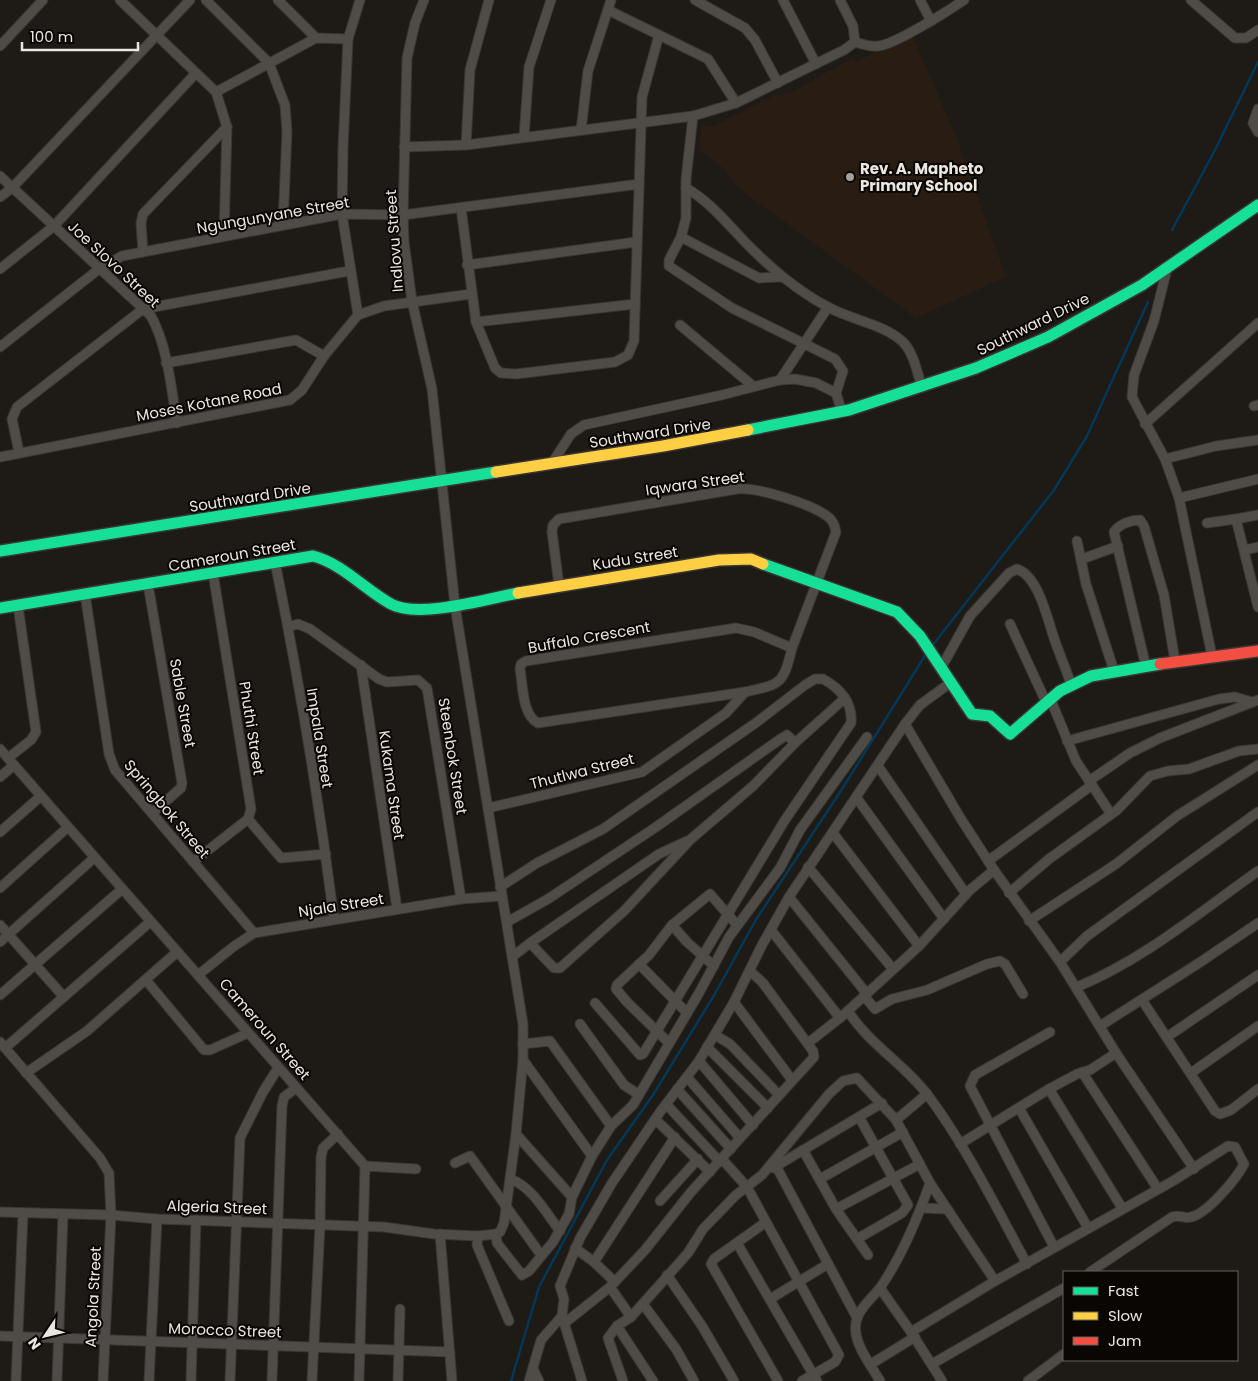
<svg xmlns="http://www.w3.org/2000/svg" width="1258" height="1381" viewBox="0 0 1258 1381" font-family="Poppins,sans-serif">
  <rect width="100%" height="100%" fill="#1e1a16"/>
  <polygon fill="#291d13" points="911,33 955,133 1006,277 916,318 738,188 722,167 699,150 701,126 714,126 776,94 780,95 794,91 853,57 856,62"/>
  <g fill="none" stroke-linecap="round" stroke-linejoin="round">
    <g stroke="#033858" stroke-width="2.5">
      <polyline points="1172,230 1215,150 1258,62"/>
      <polyline points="932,646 1054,490 1087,436 1148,302"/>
      <polyline points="511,1381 539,1287 607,1160 653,1095 713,997 757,918 844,786 926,654"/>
    </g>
    <defs>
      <g id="street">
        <polyline points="120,0 216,92 227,127 224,235"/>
        <polyline points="206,0 269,63 285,105 287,131 283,224"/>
        <polyline points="278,0 316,38"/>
        <polyline points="424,0 415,23 407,58 403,215 404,242 412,301 432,389 455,606 523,1024 523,1060 516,1134 572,1197"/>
        <polyline points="695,0 745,28 755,40 778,83"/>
        <polyline points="783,0 816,64"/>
        <polyline points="920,0 931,21"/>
        <polyline points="1191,0 1235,38 1246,38 1258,30"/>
        <polyline points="608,10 708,59 736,103"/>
        <path d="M855 42C862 44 870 47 878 46 894 45 948 11 964 0"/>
        <polyline points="0,46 43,0"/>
        <polyline points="216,92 316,38 348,39"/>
        <polyline points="1258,109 1253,123 1258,132"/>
        <polyline points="693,116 686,179 686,218 681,237 669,260 669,266 732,308 835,359 843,371 836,393"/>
        <polyline points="581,130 588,71 611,0"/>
        <polyline points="524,137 529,67 551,0"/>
        <polyline points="466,145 470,70 489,0"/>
        <polyline points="404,147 466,145 693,116 736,103 844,50 855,42 853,26 840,0"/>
        <path d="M0 176 151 316C168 347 171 388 177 423"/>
        <path d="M686 188C712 203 729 226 750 247 773 270 799 292 828 307 851 320 884 324 903 342 914 353 917 373 922 387"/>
        <polyline points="0,197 12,188 190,0"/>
        <polyline points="461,208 476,322 495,368 501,373 516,374 615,362 628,355 634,341 642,97 659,35"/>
        <polyline points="681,237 759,278 782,277"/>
        <polyline points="143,252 141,223 143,214 227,127"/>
        <polyline points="467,265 636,242"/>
        <polyline points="0,269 54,226 196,73"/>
        <polyline points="1167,269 1154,321 1134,375 1132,397 1165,459 1179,498 1212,656"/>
        <polyline points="358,315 342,214 343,148 348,39 360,0"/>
        <polyline points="476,322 635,304"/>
        <polyline points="680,325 753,386"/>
        <polyline points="0,347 99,269 122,256 342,214 403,215 639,184"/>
        <polyline points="166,363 296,340 324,356"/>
        <polyline points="780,380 828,307"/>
        <polyline points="1254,406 1258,405"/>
        <polyline points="1145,424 1258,323"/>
        <polyline points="19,452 12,419 17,407 143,309 349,271"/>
        <polyline points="0,457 290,400 302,390 324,356 358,315 384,306 471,294"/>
        <polyline points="1165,459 1216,446 1258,440"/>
        <polyline points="552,463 571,434 584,425 722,395 780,380 795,379 816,383 836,393 842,412"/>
        <polyline points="1179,498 1258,479"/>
        <polyline points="1236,519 1258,515"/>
        <polyline points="1207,523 1236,519 1258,607"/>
        <polyline points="1077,541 1086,584 1114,671"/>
        <polyline points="1245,550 1258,547"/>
        <polyline points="1082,559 1118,546"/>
        <path d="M275 562C299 680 319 800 334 919"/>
        <polyline points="148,584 182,783 181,788 152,813"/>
        <path d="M559 585 552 532 553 525 559 519 737 489C758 487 811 504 827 516 833 520 835 525 836 532L792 648C783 685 781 684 745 692L538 723C522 715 523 685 520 669L521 664 526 661 736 628 754 632 792 648"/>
        <polyline points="85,594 109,754 115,770 254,933"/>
        <polyline points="1010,624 1046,702"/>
        <polyline points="288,627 298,624 310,629 379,679 387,682 418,680 427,688 461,899"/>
        <polyline points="361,665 397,909"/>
        <path d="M1146 667 1114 532C1119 524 1131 520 1140 520L1144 526 1164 595 1175 661"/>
        <path d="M941 668 970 616 1009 573 1017 569C1040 577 1048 623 1056 644 1061 657 1066 670 1071 684"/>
        <polyline points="1050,698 1076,761 1111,814"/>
        <polyline points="905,724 961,819 994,870 1060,962 1116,1053 1194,1169"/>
        <polyline points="1067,741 1219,699 1235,697 1249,701"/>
        <polyline points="0,749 365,1166 359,1381"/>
        <polyline points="8,758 31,740 36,732 18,606"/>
        <polyline points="878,766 966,894"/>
        <polyline points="0,777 14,765"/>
        <polyline points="1089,781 1130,753 1160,738 1258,700"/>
        <polyline points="856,797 944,919"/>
        <polyline points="488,808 642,772 726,713 745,692"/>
        <polyline points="248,819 281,858 326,854"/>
        <polyline points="0,832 41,796"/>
        <polyline points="833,833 919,946"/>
        <polyline points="988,861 1092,785"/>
        <polyline points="193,862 248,819 251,809 213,573"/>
        <polyline points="808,867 893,969"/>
        <path d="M500 887 537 863 603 829 757 722 805 685 815 679H823C840 688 853 703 851 723L785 820 643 1054 640 1055 595 1003"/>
        <polyline points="0,888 68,827"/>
        <polyline points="1009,893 1049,859 1117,810 1150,776 1168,771 1189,769 1239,751 1258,749"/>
        <polyline points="789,897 867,994"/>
        <polyline points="1029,921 1116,864 1177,816 1258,765"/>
        <polyline points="507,922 548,899 656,827 779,740 787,735 795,743"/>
        <polyline points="0,925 64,997"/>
        <polyline points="672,925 710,894 737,925"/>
        <polyline points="771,930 840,1018 919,946 970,890 994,870"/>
        <polyline points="0,942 94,858"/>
        <polyline points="530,943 659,854 687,841"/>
        <polyline points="512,957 530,943 554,968 560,968 624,911 691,839 753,786 795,743 845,698"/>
        <polyline points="1060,962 1087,936 1258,812"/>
        <polyline points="639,964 687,1013"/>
        <polyline points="198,975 233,947 254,933 461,899 502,896"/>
        <polyline points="146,980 204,1050 210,1050 248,1033"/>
        <path d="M1077 987C1143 960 1200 912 1258 871"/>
        <polyline points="0,995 121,890"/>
        <polyline points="864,996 875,1009 892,999 927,990 987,964 1000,961 1005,964 1023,994"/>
        <polyline points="1142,1000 1215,1111 1220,1114 1231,1110 1258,1089"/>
        <polyline points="734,1002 792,1080"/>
        <path d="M848 1011C869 1044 904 1064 927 1094 966 1146 996 1207 1027 1264"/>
        <polyline points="580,1024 624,1085 638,1094"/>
        <polyline points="1100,1026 1199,963 1258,923"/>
        <polyline points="1050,1032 975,1075 970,1086 1054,1247"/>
        <polyline points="715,1035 730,1044 779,1095"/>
        <polyline points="1167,1037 1258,975"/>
        <polyline points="0,1042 100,1158 109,1173 111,1215 103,1381"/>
        <polyline points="669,1043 627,1002 616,989 617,985 649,955 672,925 687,942 714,966"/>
        <polyline points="808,1043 840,1018"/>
        <polyline points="523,1044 550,1041 611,1126"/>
        <polyline points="707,1047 768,1108"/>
        <polyline points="5,1048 150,922"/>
        <polyline points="523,1060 592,1156"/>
        <polyline points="699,1061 753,1125"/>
        <polyline points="1082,1072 1158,1189"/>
        <polyline points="26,1073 87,1031 177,952"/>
        <polyline points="1191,1073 1258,1026"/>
        <polyline points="687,1077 740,1138"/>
        <polyline points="677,1089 731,1149"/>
        <polyline points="1049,1089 1122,1208"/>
        <polyline points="666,1104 720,1162"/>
        <polyline points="1019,1108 1088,1228"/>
        <polyline points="656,1120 710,1172"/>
        <polyline points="896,1120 927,1094"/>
        <polyline points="960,1144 1049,1089 1077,1074 1090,1070 1116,1053"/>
        <polyline points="803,1150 836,1209 868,1255"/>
        <polyline points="722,1159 747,1187 839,1355 835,1362 802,1381"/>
        <polyline points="455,1163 470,1156 541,1255"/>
        <polyline points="365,1166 416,1169"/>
        <polyline points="776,1166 857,1318"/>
        <polyline points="773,1168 882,1103"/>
        <path d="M511 1179C533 1188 546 1213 560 1231"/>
        <polyline points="820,1179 903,1132"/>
        <polyline points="660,1201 698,1159"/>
        <polyline points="921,1208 947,1209"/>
        <polyline points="836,1209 920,1164"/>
        <polyline points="0,1212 111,1215 157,1219 384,1227 434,1234 478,1236 496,1234 500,1232 504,1223 516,1134"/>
        <polyline points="766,1222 714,1259 711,1264 778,1381"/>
        <polyline points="440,1234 452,1381"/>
        <polyline points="496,1234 497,1243 522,1275 529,1271 553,1242 569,1214 572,1197 592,1156 611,1126 633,1105 699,993 729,937 780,868 800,830 867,737"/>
        <polyline points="478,1236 477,1245 509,1321"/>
        <polyline points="857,1239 902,1213 908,1205 859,1117"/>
        <polyline points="737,1243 817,1381"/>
        <polyline points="575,1248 594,1262 675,1137"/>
        <polyline points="594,1262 615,1282"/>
        <polyline points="667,1275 702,1326 734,1381"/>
        <path d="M995 1281 1173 1181 1228 1146 1235 1147 1244 1164C1237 1178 1208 1213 1191 1217 1184 1219 1180 1214 1172 1217L1090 1272"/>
        <path d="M880 1288C873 1297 862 1306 858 1316 848 1338 870 1363 880 1381"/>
        <polyline points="770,1299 828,1264"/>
        <polyline points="643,1304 676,1349 694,1381"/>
        <polyline points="562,1316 582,1381"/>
        <polyline points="631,1317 688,1253 703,1229 736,1195 762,1175 829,1094 843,1081 857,1078 896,1120 930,1183 995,1281 911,1332 942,1381"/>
        <polyline points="566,1322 610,1287"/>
        <polyline points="617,1326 653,1381"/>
        <path d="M911 1332 880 1288C902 1256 917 1220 930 1183"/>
        <polyline points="0,1336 450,1352"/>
        <polyline points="871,1364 915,1337"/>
        <polyline points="932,1364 1064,1288"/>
        <polyline points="533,1369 539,1381"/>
        <polyline points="16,1381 23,1213"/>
        <polyline points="57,1381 63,1215"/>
        <polyline points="149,1381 157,1219"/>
        <polyline points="191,1381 196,1220"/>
        <polyline points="230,1381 240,1138 263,1092 278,1068"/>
        <polyline points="272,1381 282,1106 284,1097 296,1088"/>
        <polyline points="312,1381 320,1226 321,1157 323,1148 338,1134"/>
        <polyline points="398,1381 400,1309"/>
        <polyline points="529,1381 541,1340 562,1316 564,1299 560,1286 580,1238 612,1183 660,1112 699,1061 734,1002 762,945 789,897 905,724 920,705 950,683"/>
        <polyline points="623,1381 608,1338 617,1326 631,1317 610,1287 645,1250 691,1192 814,1057 813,1051 763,983 750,971"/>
        <polyline points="1028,1381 1064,1354"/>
      </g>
      <g id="fast">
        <polyline points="748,430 849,410 976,368 1048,337 1142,285 1258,205"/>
        <polyline points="0,551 496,472"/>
        <polyline points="763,564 897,612 920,636 972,714 990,716 1010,734 1060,691 1091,676 1160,664"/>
        <path d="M0 608 313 556C343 564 364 589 391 604 418 619 487 599 518 593"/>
      </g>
      <g id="slow">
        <polyline points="496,472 663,446 748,430"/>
        <polyline points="518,593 719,560 751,559 763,564"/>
      </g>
      <polyline id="jam" points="1160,664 1258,651"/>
    </defs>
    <use href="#street" stroke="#393633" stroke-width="11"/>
    <use href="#fast" stroke="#393633" stroke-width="14"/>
    <use href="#slow" stroke="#393633" stroke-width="14"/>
    <use href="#jam" stroke="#393633" stroke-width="14"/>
    <use href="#street" stroke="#4f4c48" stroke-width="9"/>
    <use href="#fast" stroke="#16e098" stroke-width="11"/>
    <use href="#slow" stroke="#ffcf43" stroke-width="11"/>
    <use href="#jam" stroke="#f24e42" stroke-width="11"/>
  </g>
  <circle fill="#a49f9a" stroke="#090604" stroke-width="2" cx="850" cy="177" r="5"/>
  <g text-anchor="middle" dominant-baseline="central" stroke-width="4" stroke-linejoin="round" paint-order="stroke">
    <g font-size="15" font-weight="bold" fill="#ece6e1" stroke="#090604" text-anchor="start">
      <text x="860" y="168">Rev. A. Mapheto<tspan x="860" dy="17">Primary School</tspan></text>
    </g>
    <g font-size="15" fill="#ece6e1" stroke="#090604">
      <text transform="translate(273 215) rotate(-10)">Ngungunyane Street</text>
      <text transform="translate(394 241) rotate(-94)">Indlovu Street</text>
      <text transform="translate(114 264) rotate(43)">Joe Slovo Street</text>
      <text transform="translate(1033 324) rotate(-26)">Southward Drive</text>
      <text transform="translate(209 402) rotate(-11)">Moses Kotane Road</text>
      <text transform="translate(650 433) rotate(-9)">Southward Drive</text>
      <text transform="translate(695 483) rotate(-8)">Iqwara Street</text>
      <text transform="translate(250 497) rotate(-9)">Southward Drive</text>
      <text transform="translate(232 555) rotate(-10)">Cameroun Street</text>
      <text transform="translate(635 558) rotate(-9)">Kudu Street</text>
      <text transform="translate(589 637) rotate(-10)">Buffalo Crescent</text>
      <text transform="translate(183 703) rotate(80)">Sable Street</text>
      <text transform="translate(252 728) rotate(81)">Phuthi Street</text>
      <text transform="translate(320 738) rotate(81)">Impala Street</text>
      <text transform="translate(453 756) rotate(81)">Steenbok Street</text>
      <text transform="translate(582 771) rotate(-14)">Thutlwa Street</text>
      <text transform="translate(392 785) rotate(82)">Kukama Street</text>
      <text transform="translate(167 809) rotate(50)">Springbok Street</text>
      <text transform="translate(341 905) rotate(-9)">Njala Street</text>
      <text transform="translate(265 1029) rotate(49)">Cameroun Street</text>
      <text transform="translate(217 1207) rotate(2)">Algeria Street</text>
      <text transform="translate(93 1297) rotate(-87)">Angola Street</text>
      <text transform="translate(225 1330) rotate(2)">Morocco Street</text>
    </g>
  </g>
  <rect x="1063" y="1271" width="175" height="90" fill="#090604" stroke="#64605c"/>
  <rect x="1073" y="1287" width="25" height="8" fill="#16e098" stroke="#64605c"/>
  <text x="1108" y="1296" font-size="15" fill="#ece6e1">Fast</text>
  <rect x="1073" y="1312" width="25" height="8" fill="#ffcf43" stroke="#64605c"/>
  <text x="1108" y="1321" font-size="15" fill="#ece6e1">Slow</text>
  <rect x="1073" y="1337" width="25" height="8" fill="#f24e42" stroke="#64605c"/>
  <text x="1108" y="1346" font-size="15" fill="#ece6e1">Jam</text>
  <g transform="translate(45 1336) rotate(235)" stroke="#090604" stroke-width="4" paint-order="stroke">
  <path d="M0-4L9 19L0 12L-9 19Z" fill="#ece6e1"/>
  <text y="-8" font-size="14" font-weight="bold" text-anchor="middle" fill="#ece6e1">N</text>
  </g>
  <path d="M22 42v8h116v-8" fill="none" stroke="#ece6e1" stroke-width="2.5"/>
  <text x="30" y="42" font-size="15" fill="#ece6e1" stroke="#090604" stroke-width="4" paint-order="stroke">100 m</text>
</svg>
